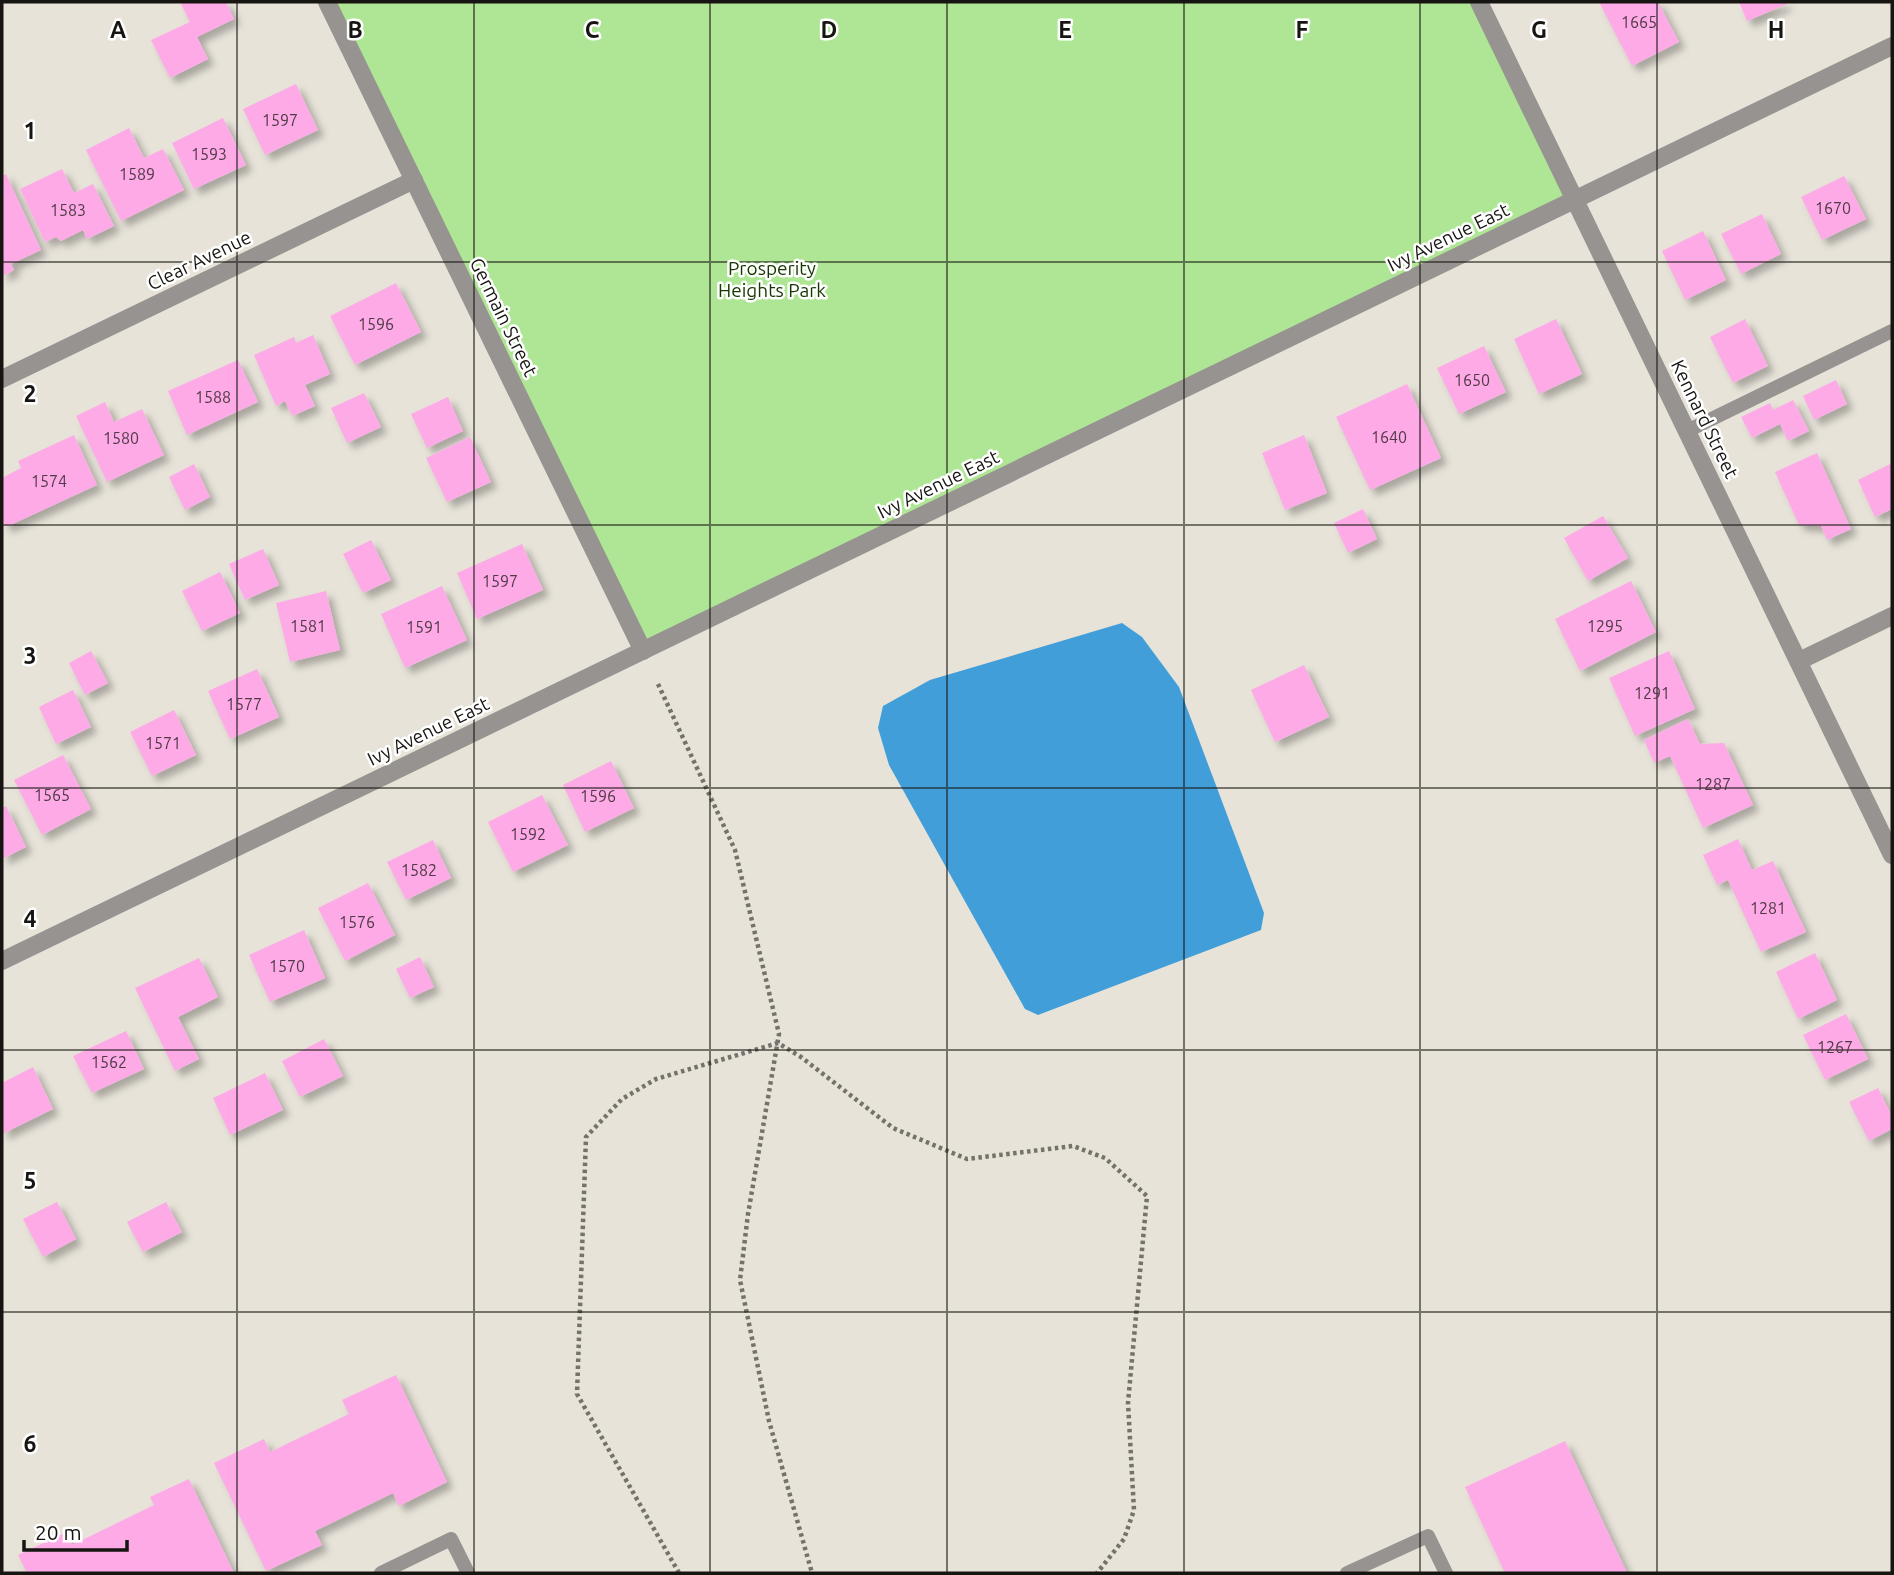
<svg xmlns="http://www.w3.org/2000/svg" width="1894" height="1575" viewBox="0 0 1894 1575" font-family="Ubuntu,sans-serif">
  <defs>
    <filter id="shadow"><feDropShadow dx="6" dy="6" stdDeviation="3.5" flood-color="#0004"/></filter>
  </defs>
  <rect width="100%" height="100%" fill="#e7e3d9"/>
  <polygon fill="#afe695" points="327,2 1479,2 1575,199 643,651"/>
  <polygon fill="#419ed8" points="1122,623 1142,637 1179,687 1264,913 1261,930 1038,1015 1025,1009 889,765 878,728 883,706 930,680"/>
  <g fill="#fdaae7" filter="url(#shadow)">
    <polygon points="185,2 226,2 234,19 197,37 208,59 170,78 151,40 190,22 181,4"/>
    <polygon points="1599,2 1658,2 1679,42 1632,66"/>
    <polygon points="1739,2 1786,2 1787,4 1747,21"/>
    <polygon points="296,84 318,130 265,155 243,109"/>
    <polygon points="223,118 246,165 194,189 172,143"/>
    <polygon points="129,128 144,158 163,149 184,190 121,221 86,150"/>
    <polygon points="62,169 74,193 93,184 114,226 87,239 83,230 61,241 56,237 45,242 20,189"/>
    <polygon points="6,174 41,250 11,264 14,270 2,276 2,176"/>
    <polygon points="1844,176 1866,219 1822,240 1801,197"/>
    <polygon points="1762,214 1781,254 1741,274 1721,234"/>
    <polygon points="1703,231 1726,280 1685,300 1662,251"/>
    <polygon points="396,283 421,332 355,365 330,316"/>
    <polygon points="1556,319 1582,374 1539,394 1514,339"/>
    <polygon points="1745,319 1768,366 1733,383 1710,337"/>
    <polygon points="313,335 330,374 305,385 315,406 292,416 285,401 276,406 254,355 294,337 296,343"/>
    <polygon points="1484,346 1506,392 1459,414 1437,368"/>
    <polygon points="238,360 258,402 187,435 168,391"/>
    <polygon points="1836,380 1847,404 1814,420 1803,396"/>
    <polygon points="1407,384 1441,458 1370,490 1336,417"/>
    <polygon points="364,393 381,427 347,443 331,408"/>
    <polygon points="448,397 463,431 427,448 411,414"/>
    <polygon points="1793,400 1809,431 1788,441 1780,424 1752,438 1741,417 1770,403 1773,410"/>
    <polygon points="105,402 114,422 142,409 164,455 107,482 76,416"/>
    <polygon points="74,435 97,485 6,527 2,518 2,478 21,468 18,461"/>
    <polygon points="1304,435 1327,493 1285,510 1262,453"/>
    <polygon points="470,437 491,482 447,502 426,458"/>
    <polygon points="1817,453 1851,529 1827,540 1821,526 1799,525 1775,472"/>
    <polygon points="1892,463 1892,509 1875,517 1858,480"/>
    <polygon points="194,464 210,497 185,510 169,477"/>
    <polygon points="1363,509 1377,539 1348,553 1334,523"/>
    <polygon points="1603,516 1628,558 1588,581 1564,538"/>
    <polygon points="371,540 391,580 363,593 343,554"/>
    <polygon points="522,544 543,590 477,619 457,573"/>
    <polygon points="263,549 279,585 245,600 229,564"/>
    <polygon points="220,572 240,613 202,631 182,591"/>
    <polygon points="1631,581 1656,632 1580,671 1555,619"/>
    <polygon points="442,586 467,640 405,668 381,614"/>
    <polygon points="326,591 340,650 290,662 276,603"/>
    <polygon points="91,651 108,683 85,695 69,663"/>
    <polygon points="1669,651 1695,709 1635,736 1609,678"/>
    <polygon points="1304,665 1329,717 1275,742 1251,690"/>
    <polygon points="257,669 279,717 230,739 208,691"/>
    <polygon points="73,690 91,727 56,744 39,707"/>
    <polygon points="174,710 196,755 152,776 130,732"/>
    <polygon points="1688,719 1700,744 1724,743 1753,805 1703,828 1670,756 1654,763 1644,740"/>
    <polygon points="63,755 91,809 42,835 14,780"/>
    <polygon points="611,761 634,808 585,832 563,785"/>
    <polygon points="542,795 568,845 513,872 488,822"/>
    <polygon points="6,806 26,847 2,859 2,808"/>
    <polygon points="1738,839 1752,870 1773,861 1806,932 1761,952 1728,880 1717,885 1703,855"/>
    <polygon points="433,840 451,878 406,900 387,862"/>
    <polygon points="368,883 395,935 345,961 318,908"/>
    <polygon points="304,930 325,978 270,1002 249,955"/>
    <polygon points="1815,953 1837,1000 1798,1019 1776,972"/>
    <polygon points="420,957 434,987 410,998 396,969"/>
    <polygon points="199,958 218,997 178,1017 199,1059 175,1071 135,988"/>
    <polygon points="1846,1014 1868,1059 1825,1080 1803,1035"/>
    <polygon points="126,1031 144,1069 92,1093 73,1056"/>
    <polygon points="324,1039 343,1076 300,1097 282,1061"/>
    <polygon points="33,1067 53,1109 2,1134 2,1083"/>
    <polygon points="265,1073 283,1110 230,1135 213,1098"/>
    <polygon points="1878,1088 1892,1116 1892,1129 1869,1141 1849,1102"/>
    <polygon points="57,1202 76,1239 43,1257 23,1219"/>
    <polygon points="166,1202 182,1232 143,1252 127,1222"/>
    <polygon points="396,1375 447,1482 399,1506 393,1493 315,1531 322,1545 266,1571 214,1463 264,1439 270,1452 349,1414 342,1400"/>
    <polygon points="1565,1441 1627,1573 1505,1573 1465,1487"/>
    <polygon points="189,1479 234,1573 27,1573 18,1555 69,1531 72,1545 154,1505 150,1497"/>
  </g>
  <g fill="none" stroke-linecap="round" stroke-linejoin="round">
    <g stroke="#74726b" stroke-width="4.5" stroke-dasharray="3.5 3.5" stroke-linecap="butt">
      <polyline points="658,684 735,850 779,1034 748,1214 740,1280 769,1421 812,1573"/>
      <polyline points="679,1573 577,1394 586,1137 622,1099 656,1079 778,1043 801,1057 893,1128 967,1159 1073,1146 1105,1158 1147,1196 1128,1403 1134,1510 1124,1539 1097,1573"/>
    </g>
    <g stroke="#979391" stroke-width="14">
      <polyline points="1687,431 1892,331"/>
      <polyline points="381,1573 451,1539 468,1573"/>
      <polyline points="1347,1573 1428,1536 1446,1573"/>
    </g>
    <g stroke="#979391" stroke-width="18">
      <polyline points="327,2 643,651"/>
      <polyline points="1479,2 1892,855"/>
      <polyline points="2,379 414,180"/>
      <polyline points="1799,661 1892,616"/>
      <polyline points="2,961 1892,46"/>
    </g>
  </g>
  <path fill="none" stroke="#161511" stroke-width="2" stroke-opacity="0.55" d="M237 2V1573M474 2V1573M710 2V1573M947 2V1573M1184 2V1573M1420 2V1573M1657 2V1573M2 262H1892M2 525H1892M2 788H1892M2 1050H1892M2 1312H1892"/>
  <g text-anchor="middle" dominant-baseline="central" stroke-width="5" stroke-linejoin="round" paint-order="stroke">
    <g font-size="16" fill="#503a46">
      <text x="1639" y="22">1665</text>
      <text x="280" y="120">1597</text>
      <text x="209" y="154">1593</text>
      <text x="137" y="174">1589</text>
      <text x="1833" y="208">1670</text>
      <text x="68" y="210">1583</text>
      <text x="376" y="324">1596</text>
      <text x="1472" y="380">1650</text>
      <text x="213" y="397">1588</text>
      <text x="1389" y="437">1640</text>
      <text x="121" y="438">1580</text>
      <text x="49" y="481">1574</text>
      <text x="500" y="581">1597</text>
      <text x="308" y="626">1581</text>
      <text x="1605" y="626">1295</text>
      <text x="424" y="627">1591</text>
      <text x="1652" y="693">1291</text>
      <text x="244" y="704">1577</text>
      <text x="163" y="743">1571</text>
      <text x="1713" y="784">1287</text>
      <text x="52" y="795">1565</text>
      <text x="598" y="796">1596</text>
      <text x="528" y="834">1592</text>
      <text x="419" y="870">1582</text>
      <text x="1768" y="908">1281</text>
      <text x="357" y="922">1576</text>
      <text x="287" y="966">1570</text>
      <text x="1835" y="1047">1267</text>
      <text x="109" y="1062">1562</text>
    </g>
    <g font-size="19" fill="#161511" stroke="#fff">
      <text transform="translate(1448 237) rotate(-26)">Ivy Avenue East</text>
      <text transform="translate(199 260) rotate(-26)">Clear Avenue</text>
      <text transform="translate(504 317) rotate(64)">Germain Street</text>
      <text transform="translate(1705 419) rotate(64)">Kennard Street</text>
      <text transform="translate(938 484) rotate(-26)">Ivy Avenue East</text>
      <text transform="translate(428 731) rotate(-26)">Ivy Avenue East</text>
    </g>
    <g font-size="19" fill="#163800" stroke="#fff">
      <text x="772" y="268">Prosperity<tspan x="772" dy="22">Heights Park</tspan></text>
    </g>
  </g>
  <g font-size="23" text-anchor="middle" font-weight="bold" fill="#161511" stroke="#fff" stroke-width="5" stroke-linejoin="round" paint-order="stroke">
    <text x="118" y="38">A</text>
    <text x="355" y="38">B</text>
    <text x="592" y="38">C</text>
    <text x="829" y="38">D</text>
    <text x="1065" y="38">E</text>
    <text x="1302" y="38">F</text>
    <text x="1539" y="38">G</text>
    <text x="1776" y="38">H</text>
    <text x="30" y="139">1</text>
    <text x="30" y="402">2</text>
    <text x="30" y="664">3</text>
    <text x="30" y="927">4</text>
    <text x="30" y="1189">5</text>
    <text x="30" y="1452">6</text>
  </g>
  <rect width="1894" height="1575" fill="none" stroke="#161511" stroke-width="7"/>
  <path d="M24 1540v10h103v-10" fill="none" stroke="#161511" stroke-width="3.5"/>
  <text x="35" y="1540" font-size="21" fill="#161511" stroke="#ffffff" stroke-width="5" paint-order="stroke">20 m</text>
</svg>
